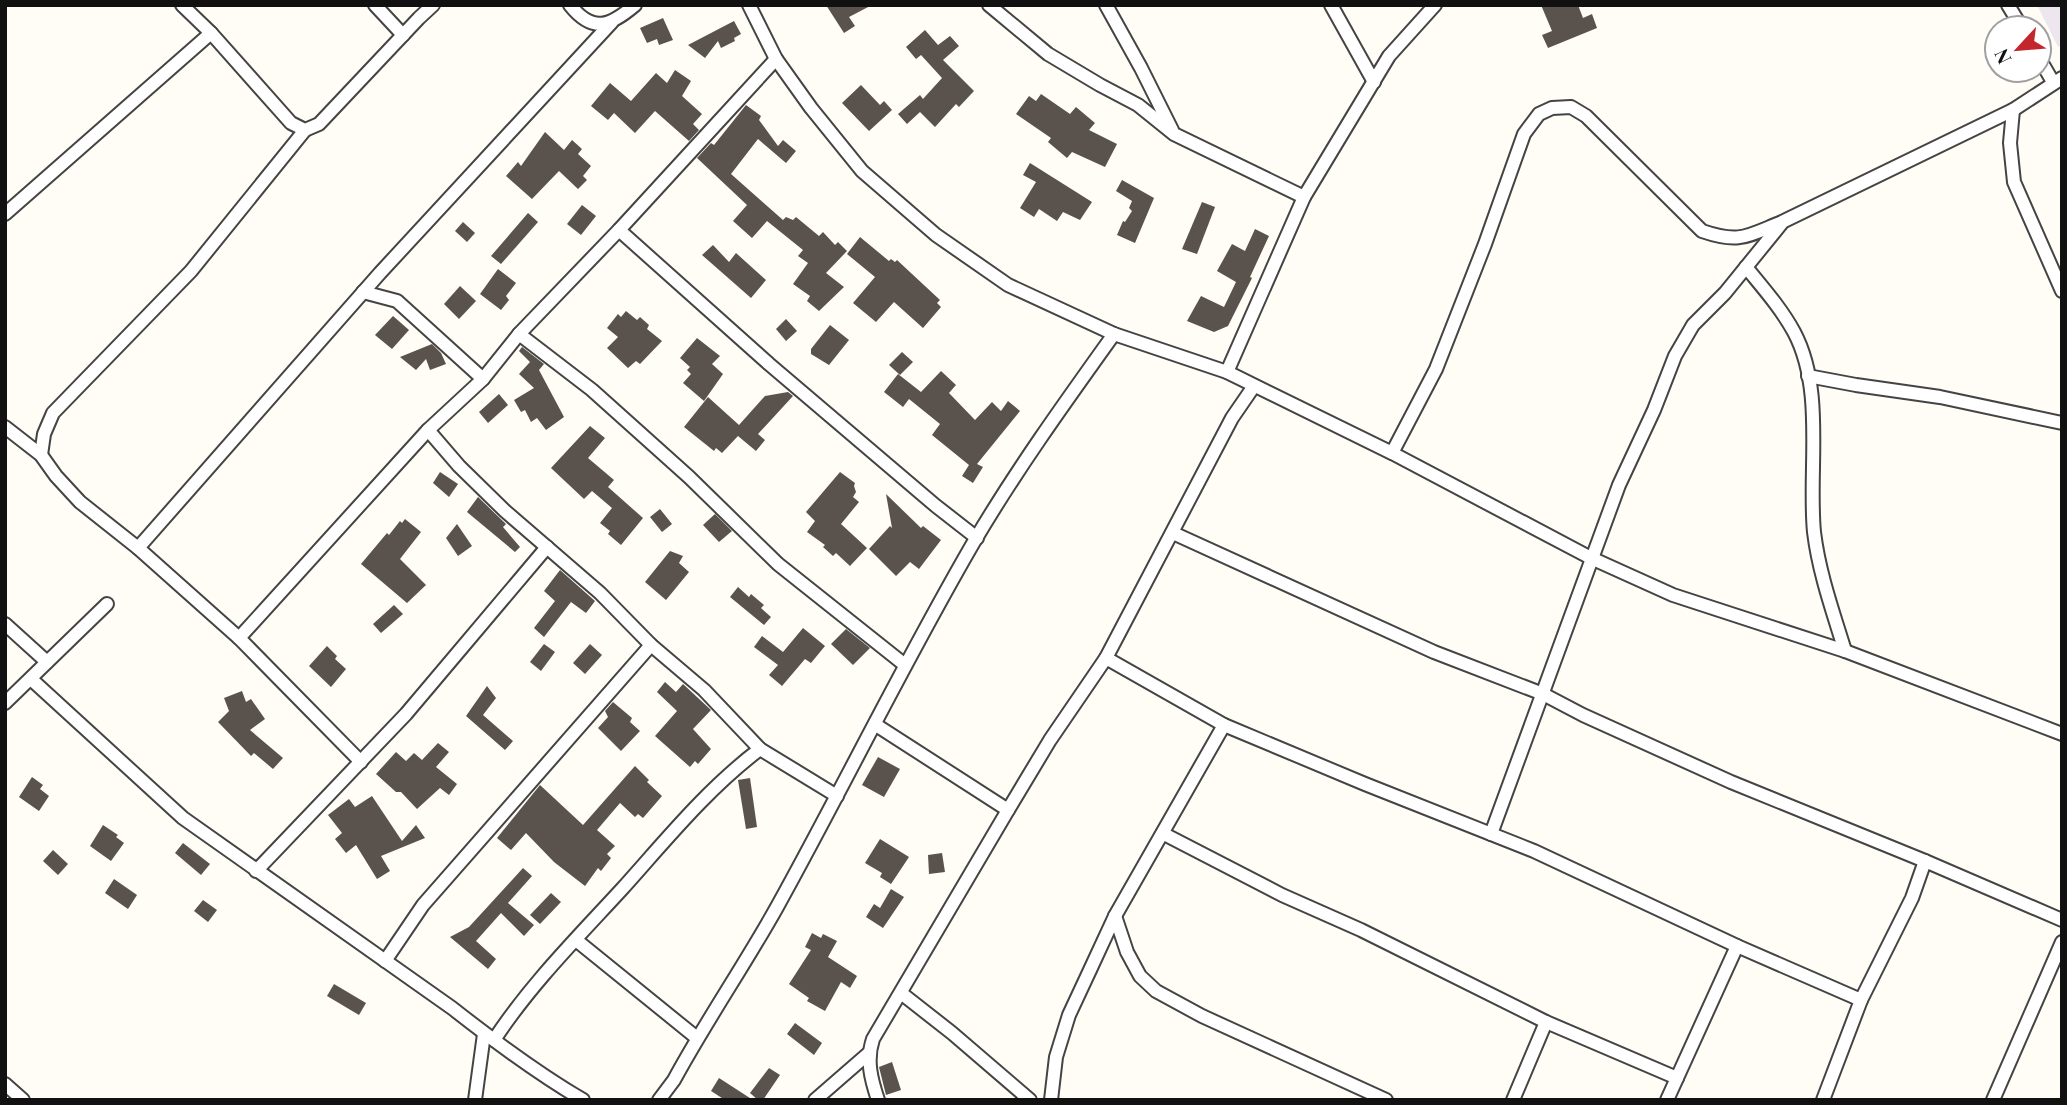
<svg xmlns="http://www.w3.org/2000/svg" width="2067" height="1105" viewBox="0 0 2067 1105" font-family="'Playfair Display',serif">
  <rect width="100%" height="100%" fill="#fffdf5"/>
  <polygon fill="#eee6ef" points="2037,5 2062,5 2062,45 2058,47"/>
  <g fill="#5a524d">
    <polygon points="826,5 872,5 849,17 855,26 844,33"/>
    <polygon points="1541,5 1578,5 1583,18 1592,14 1597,28 1548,48 1542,35 1552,31"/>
    <polygon points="663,18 673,40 659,45 657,39 647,43 640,28"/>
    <polygon points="734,21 741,34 734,38 735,41 721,48 718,41 705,58 688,45"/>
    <polygon points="925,30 938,45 950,36 959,46 943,60 974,91 959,107 956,104 935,127 920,112 907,124 898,114 920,95 923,99 942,78 921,55 916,59 906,47"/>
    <polygon points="675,70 691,81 682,96 702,114 693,124 699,130 689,141 655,111 635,133 614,113 608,120 591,106 610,83 631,101 656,73 667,83"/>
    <polygon points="861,85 880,105 884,101 892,110 869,131 842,103"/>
    <polygon points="1041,94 1070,114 1076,107 1095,123 1089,130 1117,144 1105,167 1072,152 1067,158 1048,142 1051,138 1016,114 1029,96 1036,101"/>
    <polygon points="746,105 761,116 759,120 778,146 783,140 796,151 786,163 758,139 731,174 783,220 786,217 793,220 796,217 819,236 823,232 835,245 838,242 847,251 826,273 844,287 819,311 807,301 810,296 793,284 808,263 798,256 803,250 767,221 752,238 733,221 747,205 697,158 711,143 714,145"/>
    <polygon points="545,132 564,150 572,140 582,149 578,154 591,166 583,176 587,180 578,189 559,171 532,199 506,176 518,162 521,166"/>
    <polygon points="1030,163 1092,202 1080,220 1063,212 1057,221 1039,209 1034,217 1020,208 1036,182 1023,175"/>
    <polygon points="1122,180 1154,198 1135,243 1117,235 1123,221 1125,222 1132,211 1129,208 1132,201 1116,191"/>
    <polygon points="1202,202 1215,207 1197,254 1182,249"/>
    <polygon points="582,205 596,216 581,235 567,224"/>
    <polygon points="528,213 538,222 501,264 491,256"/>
    <polygon points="463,222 475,233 467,242 455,231"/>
    <polygon points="1255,229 1269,236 1250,277 1252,278 1228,326 1214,332 1187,321 1201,296 1224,307 1236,282 1217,271 1232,244 1245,251"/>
    <polygon points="860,237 889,261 891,259 895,262 897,260 940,300 937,303 941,307 923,328 894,302 876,322 853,303 875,277 847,254"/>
    <polygon points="713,245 729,262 736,253 766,280 751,298 702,255"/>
    <polygon points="498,269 516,283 506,296 509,300 501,310 480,294"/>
    <polygon points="460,286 476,301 459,319 444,304"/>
    <polygon points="626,311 637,320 640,317 649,325 647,329 662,341 640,364 636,361 628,368 607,348 618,337 607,328 618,314 621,317"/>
    <polygon points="393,316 409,330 392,349 375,335"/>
    <polygon points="786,319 797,331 786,341 776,329"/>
    <polygon points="830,325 849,340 829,365 811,354 811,349"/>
    <polygon points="697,338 720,356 712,364 723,374 704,401 683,383 691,374 687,370 690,367 680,358"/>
    <polygon points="432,344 441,353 446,364 430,370 426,359 416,370 400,357"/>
    <polygon points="522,347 544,364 539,370 564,417 546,430 537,418 531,422 525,410 521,412 514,400 534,388 519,374 530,362 519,351"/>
    <polygon points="902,352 913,362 900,375 889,365"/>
    <polygon points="941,371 956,385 949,393 975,420 992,402 1001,411 1008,401 1020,411 977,464 983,467 973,483 962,476 969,465 932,435 940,424 909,399 903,407 884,392 898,374 921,392"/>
    <polygon points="788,392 793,396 758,434 765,440 756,451 738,436 722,453 716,448 714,451 684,427 708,397 739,425 765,396"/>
    <polygon points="499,394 508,405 488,423 479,412"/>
    <polygon points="590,426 605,438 588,458 614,480 608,487 643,518 621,545 608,534 610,531 600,523 612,508 592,491 584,499 551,468"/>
    <polygon points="440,472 458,484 449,497 433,483"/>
    <polygon points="840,472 855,483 854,486 856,492 853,497 859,502 841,524 867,548 850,566 836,553 833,556 823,547 825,545 807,532 815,521 806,512"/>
    <polygon points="886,494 921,528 923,526 941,540 919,569 910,562 896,576 869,549 890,526 892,528"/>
    <polygon points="478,497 506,524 503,527 520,547 515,552 467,512"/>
    <polygon points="660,509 672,524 662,532 650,517"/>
    <polygon points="715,514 732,531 719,542 703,525"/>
    <polygon points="405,519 421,532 400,559 426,585 407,603 361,564 387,533 389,535 400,521 402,523"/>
    <polygon points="457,524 472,546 458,556 446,538"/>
    <polygon points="670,551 683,556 679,563 689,572 666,600 645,582"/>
    <polygon points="560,570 595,601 586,613 571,602 544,637 534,628 555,601 544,591"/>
    <polygon points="738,587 749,597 751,594 764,605 761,608 771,617 764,625 730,597"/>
    <polygon points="394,605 403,614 381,633 373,624"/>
    <polygon points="803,628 825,646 811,663 805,659 782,686 769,675 778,665 754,647 762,636 783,652"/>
    <polygon points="846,629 870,648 853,665 831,644"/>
    <polygon points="544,644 555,652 541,671 530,662"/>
    <polygon points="590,644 602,655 585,674 573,663"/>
    <polygon points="327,646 337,656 335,659 346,669 331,687 309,666"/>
    <polygon points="665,682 676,692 683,684 711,710 693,729 711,749 698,764 695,761 690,767 655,736 677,711 657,692"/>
    <polygon points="487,686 496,698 483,715 513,741 505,750 466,716"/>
    <polygon points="242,691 246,702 251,699 265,719 250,730 283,758 273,769 254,753 251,756 218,722 229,711 224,698"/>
    <polygon points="613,702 632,718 630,722 640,731 621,751 598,728 608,717 605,711"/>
    <polygon points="438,743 449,752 436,767 457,784 449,795 440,788 417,809 401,792 396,792 376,774 396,752 406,761 414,753 422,760"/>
    <polygon points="878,757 900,769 884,797 862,785"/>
    <polygon points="635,766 649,780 647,782 662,796 643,818 638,814 635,817 620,803 597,830 615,846 607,854 611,858 601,871 598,868 585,886 554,862 526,833 511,850 497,838 540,785 583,825"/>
    <polygon points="32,777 43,785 40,789 49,796 39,811 19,797"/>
    <polygon points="750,778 757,827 746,829 738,780"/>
    <polygon points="372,796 402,841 416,825 425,838 381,856 390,871 377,879 356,845 346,853 335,839 342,833 328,815 349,799 355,807"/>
    <polygon points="103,825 118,835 116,837 124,843 111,861 90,846"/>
    <polygon points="880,839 909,857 891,884 880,877 882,873 865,863"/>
    <polygon points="183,843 210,864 201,875 175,853"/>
    <polygon points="53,850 68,864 58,875 43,861"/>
    <polygon points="942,853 945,872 929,874 928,855"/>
    <polygon points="523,868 532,876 508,903 534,925 524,936 501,913 476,941 496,959 488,969 450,937 469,927"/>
    <polygon points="114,879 137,895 128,909 105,893"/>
    <polygon points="891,889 904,897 883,928 866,917 874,904 880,908"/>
    <polygon points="551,893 561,902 540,924 530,915"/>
    <polygon points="203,900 217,910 208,922 194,911"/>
    <polygon points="812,933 821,938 823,934 837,941 828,957 857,976 850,988 841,982 825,1011 807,1001 809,998 789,984 811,950 805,947"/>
    <polygon points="334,984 366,1003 359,1015 327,996"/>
    <polygon points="795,1023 822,1043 814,1055 787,1034"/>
    <polygon points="892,1062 901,1090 886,1095 879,1067"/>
    <polygon points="769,1068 780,1075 763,1100 758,1100 750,1093"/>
    <polygon points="719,1078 753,1100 725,1100 711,1091"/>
  </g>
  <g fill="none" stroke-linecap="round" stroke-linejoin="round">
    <defs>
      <g id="minor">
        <polyline points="182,5 211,33 291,123 305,130 319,124 419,18 433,5"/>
        <polyline points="375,5 403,35"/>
        <path d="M570 5C593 34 610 26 635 5"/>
        <polyline points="749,5 776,59 811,108 862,171 936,235 1008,285 1114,334 1227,372 1392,453 1591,558 1673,595 1845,651 2062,734"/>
        <polyline points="989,5 1048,54 1100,85 1138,105 1174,134 1304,197"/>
        <polyline points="1106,5 1141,68 1172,130"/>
        <polyline points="1331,5 1374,82"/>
        <polyline points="2008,5 2022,28"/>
        <polyline points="2039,58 2053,82"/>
        <polyline points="2013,110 2010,143 2014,182 2062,291"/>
        <polyline points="5,214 211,33"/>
        <polyline points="619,230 769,364 936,506 977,538"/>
        <path d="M1746 267C1763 288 1781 308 1794 332 1825 390 1808 469 1814 532 1819 573 1833 612 1845 651"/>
        <polyline points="363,292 397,301 483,379"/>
        <polyline points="519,334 592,390 689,477 778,564 905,665"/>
        <polyline points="1227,372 1304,197 1389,56 1435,5"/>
        <polyline points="1808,376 1856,385 1940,397 2062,423"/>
        <polyline points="5,427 41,455 56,476 80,502 138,548 239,638 361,762"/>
        <polyline points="428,430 459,466 505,511 600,593 651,645 704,690 760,749 837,796"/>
        <path d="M1392 453 1436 369 1485 244 1524 134 1539 114 1552 108 1571 107 1586 116 1702 231C1740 244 1747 236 1782 222L2013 110 2062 78"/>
        <polyline points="41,455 44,434 53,413 191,271 305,130"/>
        <polyline points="1173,533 1434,652 1543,694 1583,715 1731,782 1925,861 2062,920"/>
        <polyline points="138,548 380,273 612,22"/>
        <polyline points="5,624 47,662"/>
        <polyline points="239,638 428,430 483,379 519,334 619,230 776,59"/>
        <polyline points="1106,658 1224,725 1365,784 1534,851 1737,946 1861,1000"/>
        <path d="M31 679 183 818 452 1008C494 1041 537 1073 583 1100"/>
        <polyline points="5,703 107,604"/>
        <polyline points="876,725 1008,810"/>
        <polyline points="1164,834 1282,895 1361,930 1546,1022 1677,1078"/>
        <polyline points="1491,834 1619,485 1654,410 1675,356 1693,325 1725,293 1781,224"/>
        <polyline points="256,871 406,714 547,547"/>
        <polyline points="1115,916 1127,952 1140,976 1156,991 1202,1016 1386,1100"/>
        <polyline points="576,940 697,1038"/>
        <polyline points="385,961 423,905 651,645"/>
        <polyline points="901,993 952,1033 1030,1100"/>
        <path d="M494 1040C530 985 577 938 622 889 666 840 707 789 760 749"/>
        <polyline points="5,1084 23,1100"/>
        <polyline points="475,1100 484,1034"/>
        <path d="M659 1100 674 1080C706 1021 744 966 777 907 844 786 905 660 975 540 1017 469 1066 401 1114 334"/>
        <polyline points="815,1100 869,1053"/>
        <path d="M878 1100C871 1079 866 1060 873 1039L1008 810 1050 740 1106 658 1232 418 1254 386"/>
        <polyline points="1051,1100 1056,1057 1069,1015 1090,970 1115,916 1224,725"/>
        <polyline points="1513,1100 1546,1022"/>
        <polyline points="1667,1100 1737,946"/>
        <polyline points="1823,1100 1861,1000 1912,898 1925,861"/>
        <polyline points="1993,1100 2062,942"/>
      </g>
    </defs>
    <use href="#minor" stroke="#444" stroke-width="16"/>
    <use href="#minor" stroke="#fff" stroke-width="12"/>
  </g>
  <rect width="2067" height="1105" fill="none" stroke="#111111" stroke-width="14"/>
  <g transform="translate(2018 49) rotate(244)"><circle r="33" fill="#ffffff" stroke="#a0a0a0" stroke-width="2"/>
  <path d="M0-5L12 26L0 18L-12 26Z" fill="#c4262e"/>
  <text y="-10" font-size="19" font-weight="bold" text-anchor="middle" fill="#111111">N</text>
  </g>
</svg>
